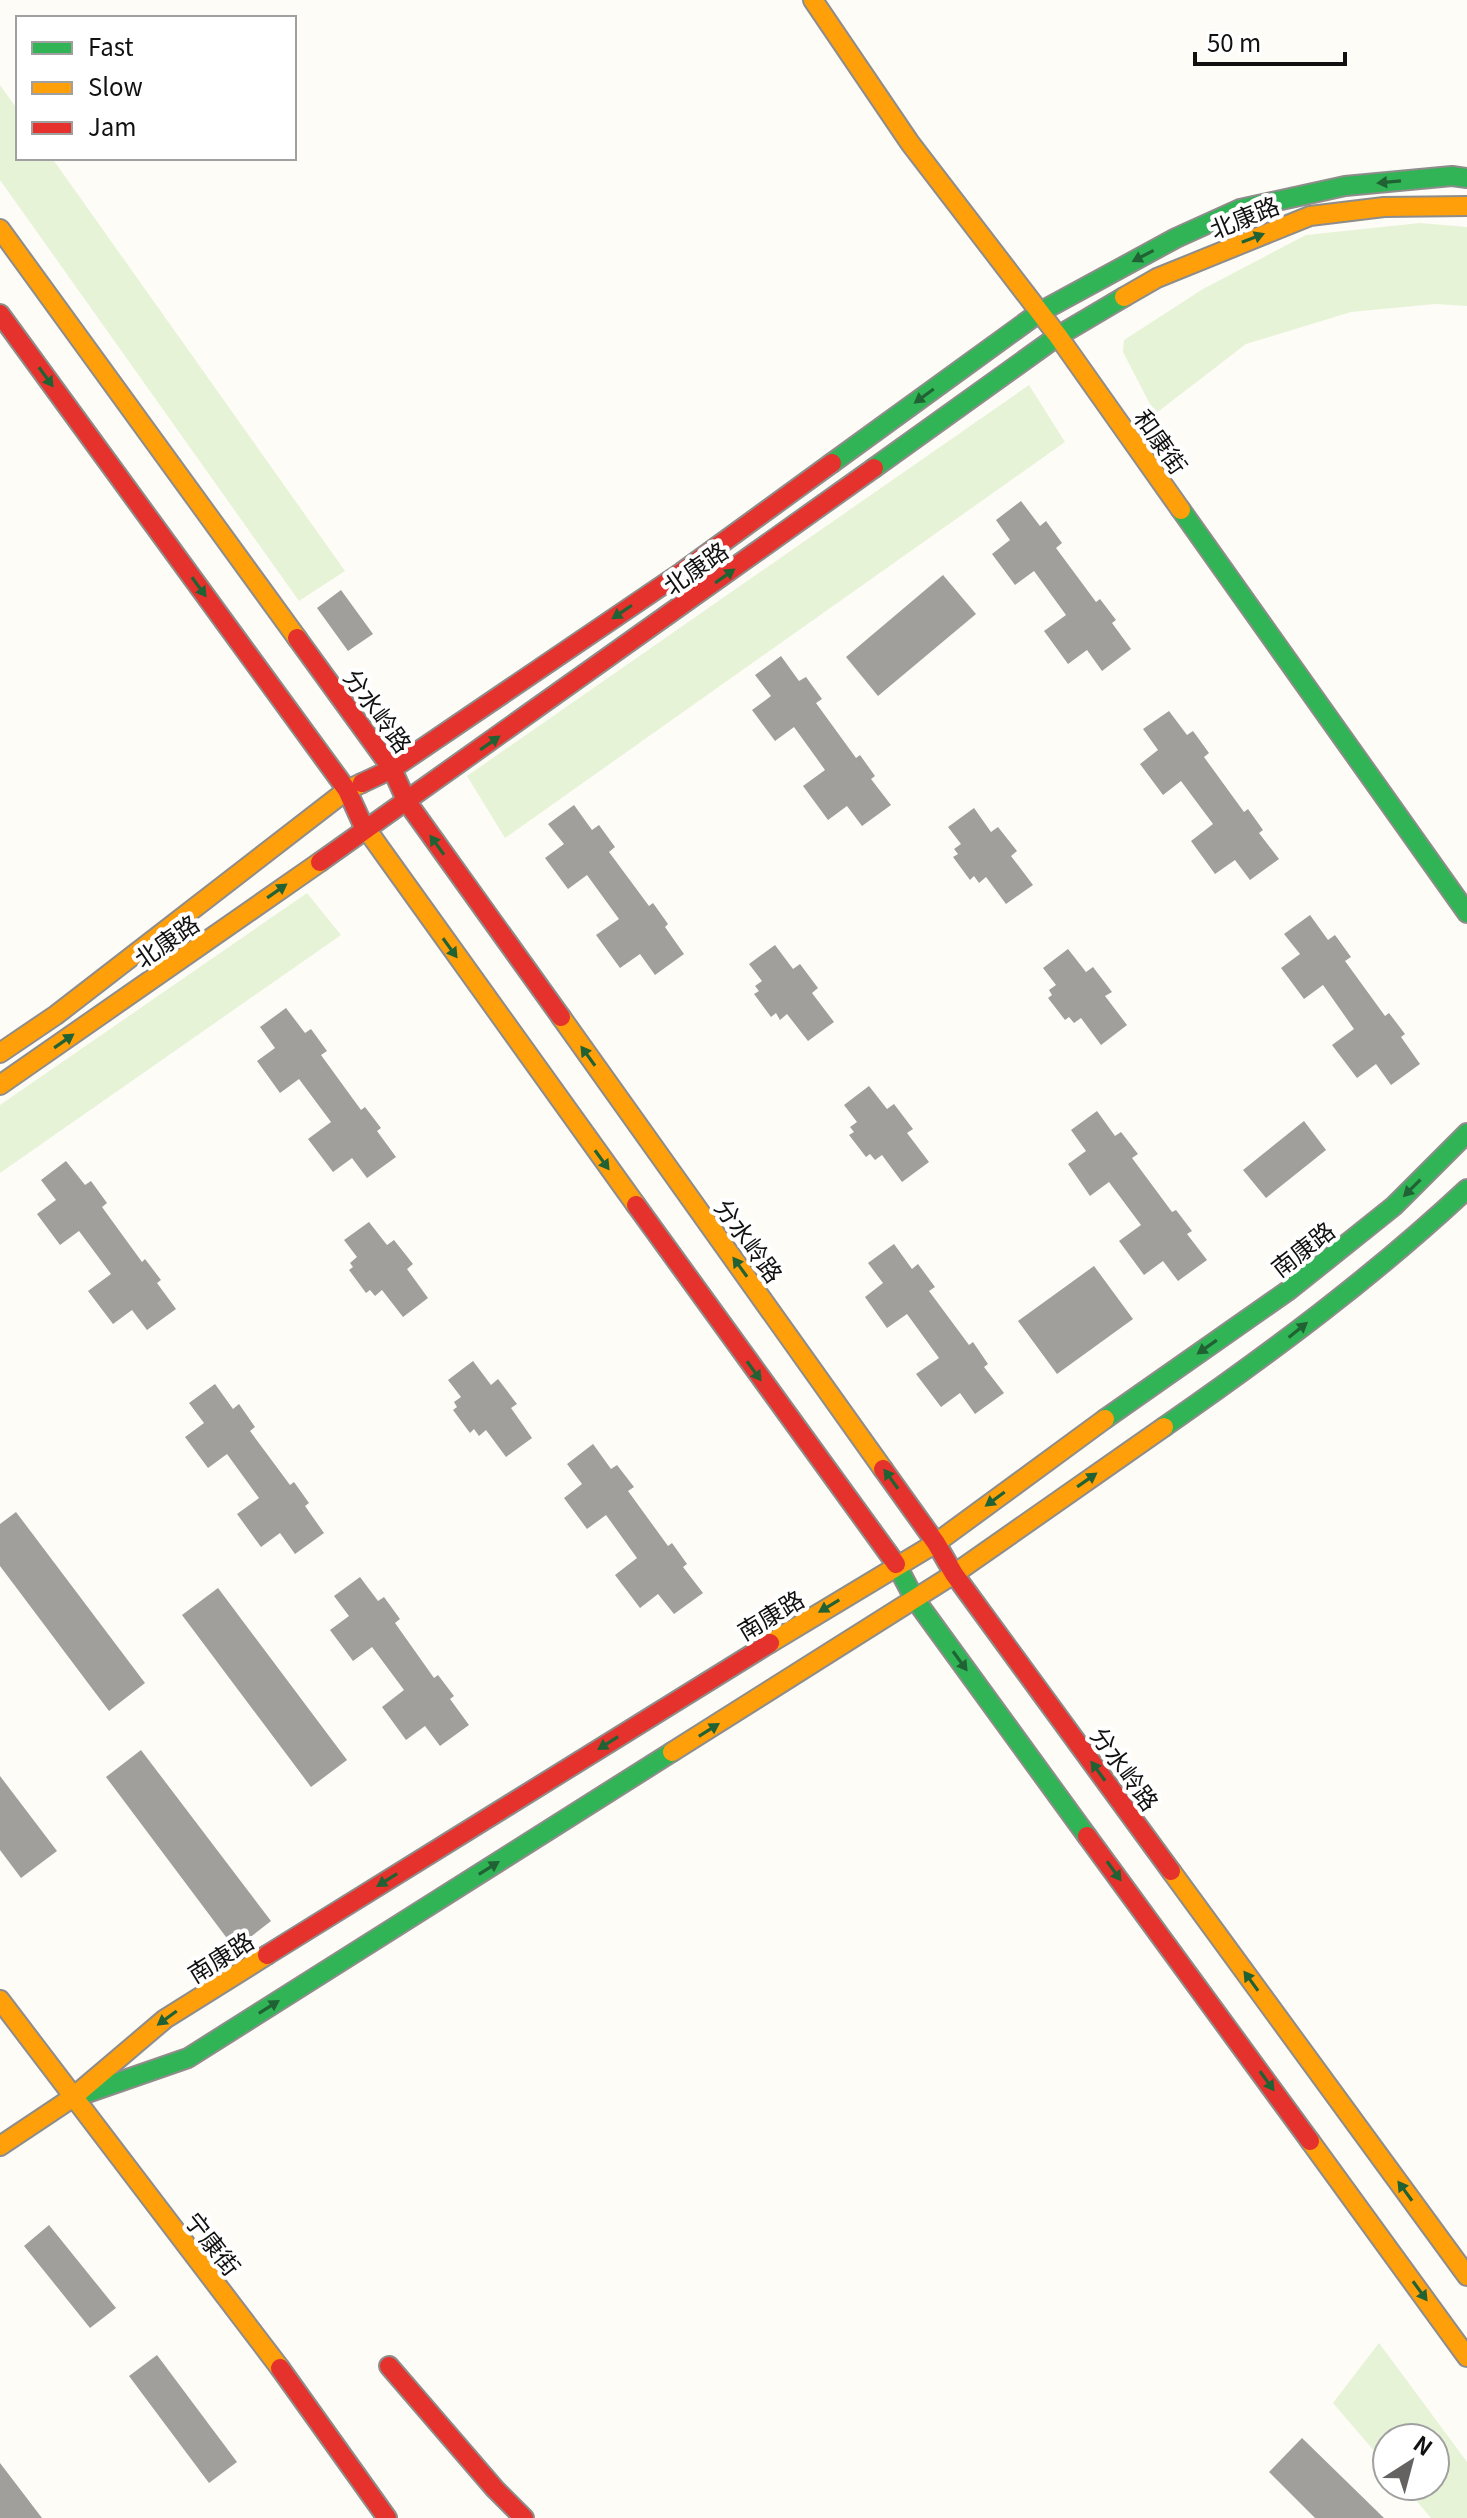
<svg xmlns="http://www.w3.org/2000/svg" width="1467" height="2518" viewBox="0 0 1467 2518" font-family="Georgia,'Noto Sans SC',serif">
  <rect width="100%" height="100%" fill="#fdfcf7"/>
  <g fill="#e7f3d7">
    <polygon points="0,85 18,110 18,158 52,158 345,571 299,601 0,180"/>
    <polygon points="1420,223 1467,227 1467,306 1435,304 1351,312 1246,344 1155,414 1123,352 1124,340 1203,289 1306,235"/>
    <polygon points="1029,385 1065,442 505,838 467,776"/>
    <polygon points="307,893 341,935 0,1173 0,1105"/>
    <polygon points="1379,2343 1467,2462 1467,2518 1431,2518 1404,2486 1435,2486 1435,2438 1387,2438 1387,2466 1333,2403"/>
  </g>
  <g fill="#a19f9c">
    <polygon points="1021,501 1040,526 1046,521 1062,543 1056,548 1096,602 1100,599 1116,620 1112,623 1131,649 1102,671 1087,650 1068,664 1044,631 1066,615 1034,571 1015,585 992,554 1010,540 996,520"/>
    <polygon points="943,575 976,614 878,696 846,657"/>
    <polygon points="341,590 373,634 348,651 317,608"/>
    <polygon points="781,656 799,681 806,677 822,699 816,703 856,758 860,755 875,776 871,779 891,805 862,826 847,806 828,820 803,786 825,770 794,727 775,741 752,710 771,696 755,675"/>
    <polygon points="1169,711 1187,735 1193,731 1209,753 1204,757 1244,812 1248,809 1263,830 1259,833 1279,859 1250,880 1235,860 1215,874 1191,841 1213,824 1181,781 1163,795 1140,764 1158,750 1143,729"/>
    <polygon points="574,805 592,830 599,825 615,847 609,852 649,906 653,903 668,924 665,927 684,954 655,975 640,954 620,968 596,935 619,919 587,875 568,889 545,858 564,844 548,824"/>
    <polygon points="974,808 991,832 998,827 1017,851 1011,856 1033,885 1006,904 986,877 979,883 974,876 970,880 953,857 958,854 954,849 961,844 948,827"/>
    <polygon points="1310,915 1328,940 1335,935 1351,957 1345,961 1385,1016 1389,1013 1405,1034 1401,1037 1420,1064 1391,1085 1376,1064 1357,1078 1332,1045 1354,1029 1323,985 1304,999 1281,968 1300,954 1284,934"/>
    <polygon points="775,945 793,969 800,964 818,988 812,993 834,1022 808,1041 787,1014 780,1020 776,1013 771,1017 754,994 759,991 755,986 762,981 749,964"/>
    <polygon points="1068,949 1086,972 1093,967 1112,992 1105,996 1127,1025 1101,1045 1081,1018 1074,1023 1069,1017 1065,1020 1048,998 1052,995 1049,990 1056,985 1043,968"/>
    <polygon points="286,1008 305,1033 311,1029 327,1051 321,1055 361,1110 365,1107 381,1128 377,1131 396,1157 367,1178 352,1158 333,1172 308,1139 331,1122 299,1079 280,1093 257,1061 275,1048 260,1027"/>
    <polygon points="869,1086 887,1109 894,1104 913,1129 907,1133 929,1162 902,1182 882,1155 875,1160 870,1154 866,1157 849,1135 854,1132 850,1127 857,1122 844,1105"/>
    <polygon points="1097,1111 1115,1136 1121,1132 1138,1154 1132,1158 1172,1212 1176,1210 1192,1231 1187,1234 1207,1260 1178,1281 1163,1261 1144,1275 1119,1241 1141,1225 1109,1182 1090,1196 1068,1164 1086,1151 1071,1130"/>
    <polygon points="1304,1121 1326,1150 1266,1198 1243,1170"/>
    <polygon points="66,1161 85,1185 91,1181 107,1203 102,1207 142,1262 145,1259 161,1280 157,1283 176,1309 147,1330 132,1310 113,1324 88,1291 111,1274 79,1231 60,1245 37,1214 56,1200 41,1180"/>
    <polygon points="369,1222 387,1245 394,1240 413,1264 407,1269 428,1298 403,1317 382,1290 375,1296 370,1290 366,1293 349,1270 353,1267 350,1263 357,1257 344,1240"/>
    <polygon points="894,1244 912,1269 918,1264 935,1287 929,1291 969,1345 973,1342 988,1364 984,1367 1004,1393 975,1414 960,1393 941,1407 916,1374 939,1358 907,1314 887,1328 865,1297 883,1283 868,1263"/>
    <polygon points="1094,1266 1133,1319 1057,1374 1018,1321"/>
    <polygon points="473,1361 491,1385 498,1379 517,1404 511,1408 532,1438 506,1457 486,1430 479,1436 474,1429 470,1433 453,1410 457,1407 454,1402 461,1397 448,1380"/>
    <polygon points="215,1384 233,1409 239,1404 255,1427 250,1431 290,1485 294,1482 309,1503 305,1506 324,1533 295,1554 280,1533 261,1547 237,1514 259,1498 227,1454 208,1468 185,1437 204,1423 189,1403"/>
    <polygon points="593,1444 611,1469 617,1465 634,1487 628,1491 668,1546 672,1543 687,1564 683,1567 703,1593 674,1614 658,1594 640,1608 615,1575 637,1558 606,1515 587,1529 564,1498 582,1484 567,1464"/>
    <polygon points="16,1512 145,1683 109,1711 0,1566 0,1524"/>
    <polygon points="360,1577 378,1601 384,1597 400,1619 395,1623 434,1678 438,1675 454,1696 450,1699 469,1725 440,1746 425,1726 406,1740 382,1707 404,1690 372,1647 353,1661 330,1630 349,1616 334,1596"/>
    <polygon points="218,1588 347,1760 311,1787 182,1615"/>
    <polygon points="141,1750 271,1921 235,1949 106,1777"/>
    <polygon points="0,1776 57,1851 21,1878 0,1850"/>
    <polygon points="49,2225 116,2308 90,2328 24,2246"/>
    <polygon points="157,2355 237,2462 209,2483 129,2376"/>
    <polygon points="1302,2438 1384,2518 1315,2518 1269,2472"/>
    <polygon points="0,2463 42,2518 0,2518"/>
  </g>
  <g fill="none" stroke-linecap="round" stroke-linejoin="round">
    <defs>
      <g id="fast">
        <polyline points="832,463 1040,312 1176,238 1240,209 1345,186 1452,176 1467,178"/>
        <polyline points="874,468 1058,336 1124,297"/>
        <polyline points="1181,510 1467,913"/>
        <polyline points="1105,1419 1289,1290 1394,1206 1467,1133"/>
        <path d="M1164 1427C1269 1354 1373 1277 1467 1189"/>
        <polyline points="896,1564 914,1598 1087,1836"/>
        <polyline points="87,2093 188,2058 672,1752"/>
      </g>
      <g id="slow">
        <polyline points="813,0 910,143 1058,336 1181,510"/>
        <polyline points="0,229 297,638"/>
        <polyline points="1124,297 1157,278 1310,216 1384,207 1467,206"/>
        <polyline points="362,823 636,1205"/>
        <polyline points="561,1017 883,1469"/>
        <polyline points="0,1053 56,1015 347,790 362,783"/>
        <polyline points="0,1085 320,862"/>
        <polyline points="770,1643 936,1543 1105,1419"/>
        <polyline points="672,1752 954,1574 1164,1427"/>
        <polyline points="1171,1871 1467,2276"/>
        <polyline points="0,2000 280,2368"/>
        <polyline points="1310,2141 1467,2357"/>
        <polyline points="0,2146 72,2098 165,2019 267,1955"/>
      </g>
      <g id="jam">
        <polyline points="0,314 347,790 362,823"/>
        <polyline points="297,638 392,769 407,802 561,1017"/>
        <polyline points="362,783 392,769 682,572 832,463"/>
        <polyline points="320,862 874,468"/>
        <polyline points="636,1205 896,1564"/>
        <polyline points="883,1469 936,1543 954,1574 1171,1871"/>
        <polyline points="1087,1836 1310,2141"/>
        <polyline points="267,1955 770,1643"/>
        <polyline points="389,2366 495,2489 524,2518"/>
        <polyline points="280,2368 387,2518"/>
      </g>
    </defs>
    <use href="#fast" stroke="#8e8d8b" stroke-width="22"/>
    <use href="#slow" stroke="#8e8d8b" stroke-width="22"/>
    <use href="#jam" stroke="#8e8d8b" stroke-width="22"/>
    <use href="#fast" stroke="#30b455" stroke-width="18"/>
    <use href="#slow" stroke="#ff9f0a" stroke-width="18"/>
    <use href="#jam" stroke="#e5322d" stroke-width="18"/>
  </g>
  <defs><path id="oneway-solid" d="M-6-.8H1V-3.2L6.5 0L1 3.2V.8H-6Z" transform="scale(2)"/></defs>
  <g fill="#206233">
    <use href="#oneway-solid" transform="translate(1389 182) rotate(175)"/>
    <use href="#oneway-solid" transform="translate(1253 238) rotate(-21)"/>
    <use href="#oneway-solid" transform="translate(1143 256) rotate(152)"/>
    <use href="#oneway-solid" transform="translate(46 377) rotate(54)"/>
    <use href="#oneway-solid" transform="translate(924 396) rotate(144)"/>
    <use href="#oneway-solid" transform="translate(725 576) rotate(-35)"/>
    <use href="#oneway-solid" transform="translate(199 587) rotate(54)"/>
    <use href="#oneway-solid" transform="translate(622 612) rotate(146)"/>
    <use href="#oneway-solid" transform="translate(490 743) rotate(-35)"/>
    <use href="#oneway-solid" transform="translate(437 845) rotate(-126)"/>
    <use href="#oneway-solid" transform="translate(277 891) rotate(-35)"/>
    <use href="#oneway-solid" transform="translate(450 948) rotate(54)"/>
    <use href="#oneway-solid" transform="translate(64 1041) rotate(-35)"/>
    <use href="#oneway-solid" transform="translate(588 1056) rotate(-126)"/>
    <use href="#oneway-solid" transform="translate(602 1160) rotate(54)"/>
    <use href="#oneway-solid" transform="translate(1412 1188) rotate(135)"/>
    <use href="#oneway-solid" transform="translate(740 1267) rotate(-126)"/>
    <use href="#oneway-solid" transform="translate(1298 1330) rotate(-39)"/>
    <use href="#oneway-solid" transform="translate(1207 1347) rotate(145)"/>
    <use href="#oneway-solid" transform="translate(754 1371) rotate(54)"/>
    <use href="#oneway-solid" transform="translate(891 1479) rotate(-126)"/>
    <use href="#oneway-solid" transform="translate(1087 1480) rotate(-35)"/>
    <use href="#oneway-solid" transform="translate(995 1499) rotate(144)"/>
    <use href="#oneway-solid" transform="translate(829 1606) rotate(149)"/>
    <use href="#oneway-solid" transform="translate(960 1661) rotate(54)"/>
    <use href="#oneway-solid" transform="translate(709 1730) rotate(-32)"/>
    <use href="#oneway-solid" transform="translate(608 1743) rotate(148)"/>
    <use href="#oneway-solid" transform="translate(1098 1771) rotate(-126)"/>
    <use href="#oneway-solid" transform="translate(489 1868) rotate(-32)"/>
    <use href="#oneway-solid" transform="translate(1114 1871) rotate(54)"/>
    <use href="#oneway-solid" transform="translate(387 1880) rotate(148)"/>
    <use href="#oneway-solid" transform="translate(1251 1981) rotate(-126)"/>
    <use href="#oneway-solid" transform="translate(269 2007) rotate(-32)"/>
    <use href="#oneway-solid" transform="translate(167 2018) rotate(144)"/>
    <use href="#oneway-solid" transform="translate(1267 2081) rotate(54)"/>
    <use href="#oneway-solid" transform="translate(1405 2191) rotate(-126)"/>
    <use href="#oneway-solid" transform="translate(1420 2291) rotate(54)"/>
  </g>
  <g text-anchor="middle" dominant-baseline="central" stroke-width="8" stroke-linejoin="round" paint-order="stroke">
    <g font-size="24" fill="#111" stroke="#fff">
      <text transform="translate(1244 216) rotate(-22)">北康路</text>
      <text transform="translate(1162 441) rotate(55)">和康街</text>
      <text transform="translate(695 567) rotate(-35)">北康路</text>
      <text transform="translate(379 710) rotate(54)">分水岭路</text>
      <text transform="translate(166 940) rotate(-35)">北康路</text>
      <text transform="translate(750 1240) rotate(54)">分水岭路</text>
      <text transform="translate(1302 1248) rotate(-38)">南康路</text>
      <text transform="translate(770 1614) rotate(-31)">南康路</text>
      <text transform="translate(1126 1768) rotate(54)">分水岭路</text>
      <text transform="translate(220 1956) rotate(-32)">南康路</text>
      <text transform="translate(214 2243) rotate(52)">宁康街</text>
    </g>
  </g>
  <rect x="16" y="16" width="280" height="144" fill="#ffffff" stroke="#a0a0a0" stroke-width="2"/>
  <rect x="32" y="42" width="40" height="12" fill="#30b455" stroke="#a0a0a0" stroke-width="2"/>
  <text x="88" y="56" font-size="24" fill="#111111">Fast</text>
  <rect x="32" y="82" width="40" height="12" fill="#ff9f0a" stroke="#a0a0a0" stroke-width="2"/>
  <text x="88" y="96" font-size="24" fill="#111111">Slow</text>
  <rect x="32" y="122" width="40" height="12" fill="#e5322d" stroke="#a0a0a0" stroke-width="2"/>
  <text x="88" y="136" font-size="24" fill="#111111">Jam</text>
  <g transform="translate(1411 2462) rotate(36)"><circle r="38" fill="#ffffff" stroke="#a0a0a0" stroke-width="2"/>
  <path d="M0-6L14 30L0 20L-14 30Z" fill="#646362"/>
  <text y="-12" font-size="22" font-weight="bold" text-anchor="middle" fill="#111111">N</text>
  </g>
  <path d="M1195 52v12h150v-12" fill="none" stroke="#111111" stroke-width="4"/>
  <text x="1207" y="52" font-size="24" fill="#111111" stroke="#ffffff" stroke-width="6" paint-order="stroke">50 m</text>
</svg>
